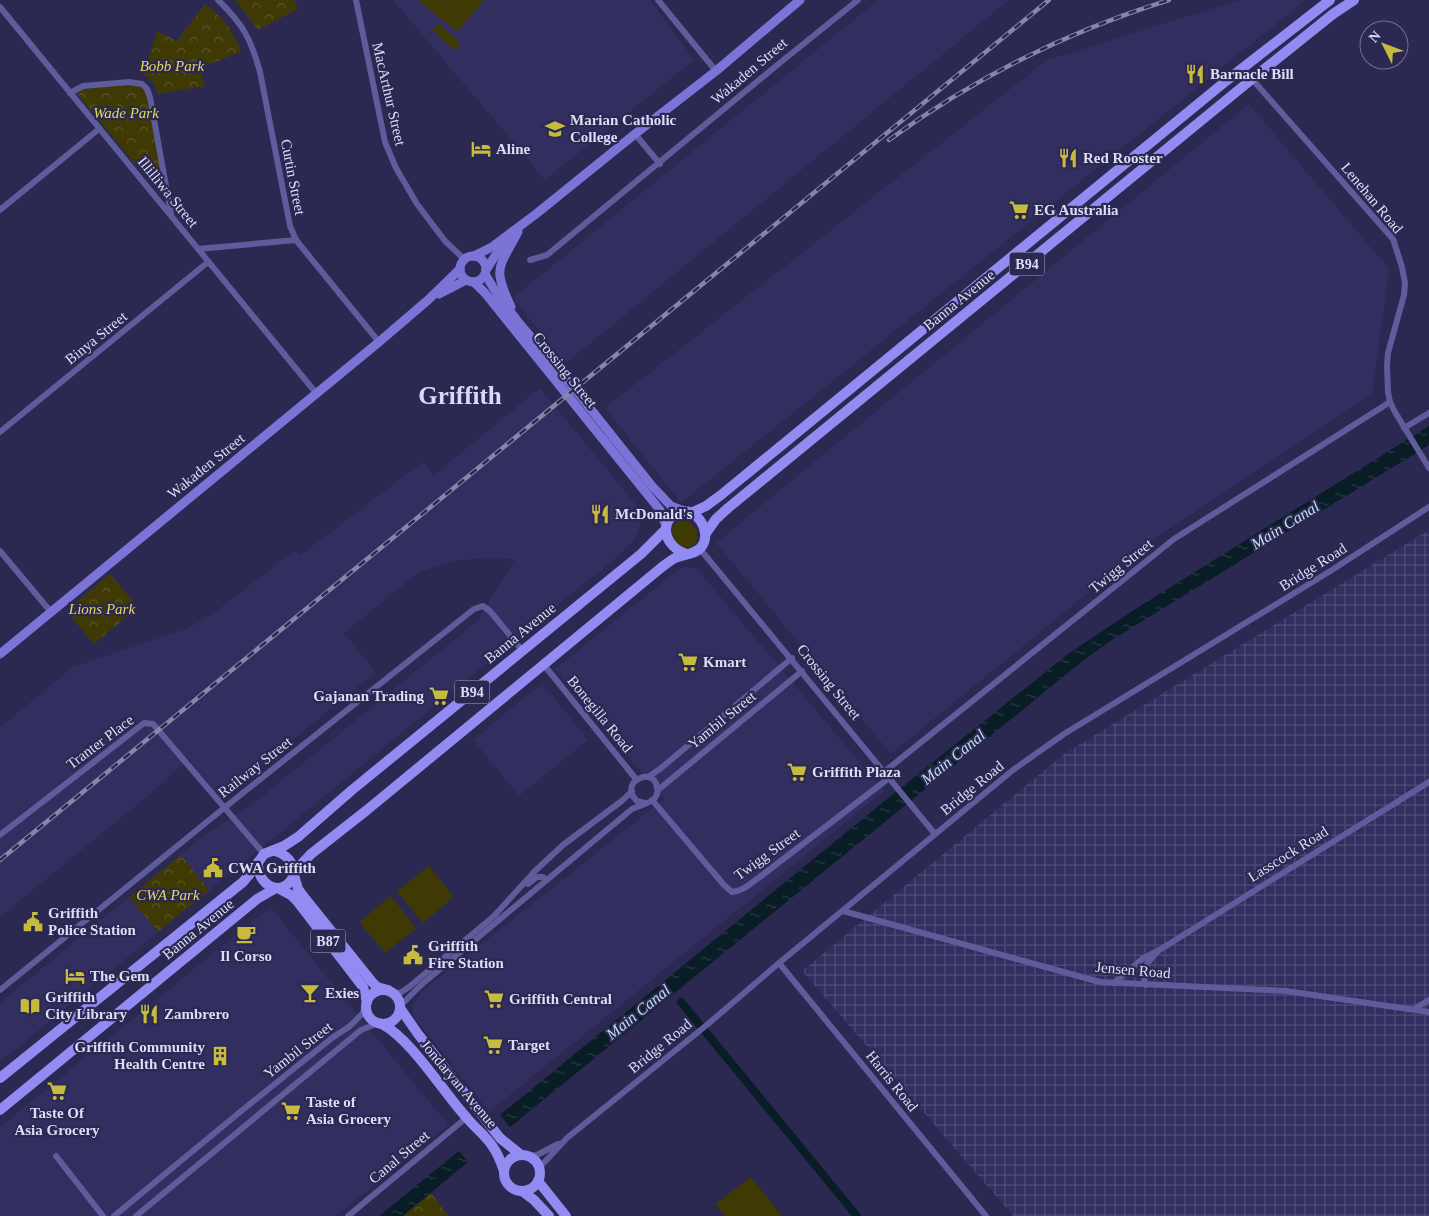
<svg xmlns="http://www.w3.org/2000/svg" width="1429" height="1216" viewBox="0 0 1429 1216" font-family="Georgia,serif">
  <defs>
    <pattern id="industrial-grid" width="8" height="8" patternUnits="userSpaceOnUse" patternTransform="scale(1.25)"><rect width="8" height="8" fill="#322e5f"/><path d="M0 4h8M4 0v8" fill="none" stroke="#4f4c77"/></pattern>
    <pattern id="park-crowns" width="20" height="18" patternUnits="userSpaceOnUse" patternTransform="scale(1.25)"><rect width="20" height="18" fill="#3f3a04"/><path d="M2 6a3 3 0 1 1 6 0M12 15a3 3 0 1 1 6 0" fill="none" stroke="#5a5629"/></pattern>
    <pattern id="water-ripples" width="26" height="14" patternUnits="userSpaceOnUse" patternTransform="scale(1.25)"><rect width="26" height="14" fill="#081d25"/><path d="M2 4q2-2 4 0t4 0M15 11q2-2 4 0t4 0" fill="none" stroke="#2b3d45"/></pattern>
  </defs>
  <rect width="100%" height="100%" fill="#2b2852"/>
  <g fill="#322e5f">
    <polygon points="393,0 650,0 694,60 545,180"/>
    <polygon points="878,0 1009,0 565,364 513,298"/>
    <polygon points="1239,0 1306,0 681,503 605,408 1047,60"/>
    <polygon points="1249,104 1389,269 1372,394 1154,539 891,754 716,543"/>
    <polygon points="540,388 642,512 640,527 633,541 624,551 0,1062 0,1003 208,832 248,808 477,621 515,559 485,558 451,561 418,573 344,633 376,672 221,799 189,760 166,778 167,780 0,917 0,727 73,667 189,628 216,611 294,551 299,556 423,462 434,475"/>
    <polygon points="683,566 697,569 884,791 489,1112 414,1017 412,1006 421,992 664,799 555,669"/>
    <polygon points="542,683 588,740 519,796 473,740"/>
    <polygon points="270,907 448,1125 336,1216 0,1216 0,1127"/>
  </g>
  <polygon fill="url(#industrial-grid)" points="1429,530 1429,1216 1013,1216 802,971 1064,754"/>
  <g fill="#3f3a04">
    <polygon points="418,0 484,0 457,32"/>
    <polygon points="438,23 460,43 454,50 432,30"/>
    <path d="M679 520 689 522C709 537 689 560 673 539L672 527Z"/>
    <polygon points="429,866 454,897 423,923 397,891"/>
    <polygon points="391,896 416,928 385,953 359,922"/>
    <polygon points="751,1177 782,1216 725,1216 715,1204"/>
  </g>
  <g fill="url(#park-crowns)">
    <polygon points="235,0 294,0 298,9 258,30"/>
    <path d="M205 4C223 17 233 30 241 51L201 68 204 86 158 94C156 84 152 79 143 75L157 31 177 41Z"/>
    <polygon points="132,83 144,89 150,97 163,190 158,191 78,95 81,90"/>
    <polygon points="110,574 138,607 94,644 66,611"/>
    <polygon points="181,855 209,890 158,932 129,897"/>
    <polygon points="431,1193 449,1216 403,1216"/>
  </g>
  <g fill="url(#water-ripples)">
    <polygon points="1429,426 1429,445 1115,638 1085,659 510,1127 500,1115 892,795 1068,654 1137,608"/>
    <polygon points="459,1151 468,1162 403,1216 379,1216"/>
  </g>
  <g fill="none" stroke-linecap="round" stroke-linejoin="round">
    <polyline stroke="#081d25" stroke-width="8" points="681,1002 857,1216"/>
    <g stroke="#5f5c9b" stroke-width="6">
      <path d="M218 0C243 24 251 39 260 72L290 226 296 240 379 342"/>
      <polyline points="356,0 385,142 396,168 417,204 445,241 464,259"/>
      <polyline points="658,0 716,71"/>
      <polyline points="0,7 316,393"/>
      <polyline points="1252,79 1393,239 1402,267 1405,283 1404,295 1388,353 1387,366 1388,392 1390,402 1395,412 1429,468"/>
      <polyline points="70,93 83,86 129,82 142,84 147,89 150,97 171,214"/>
      <polyline points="635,134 660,164"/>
      <polyline points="0,210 99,129"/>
      <polyline points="198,249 296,240"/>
      <polyline points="530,260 547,255 776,66 858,0"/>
      <polyline points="1404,428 1429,413"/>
      <polyline points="0,432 208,262"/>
      <polyline points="700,549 935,834"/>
      <polyline points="0,551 51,612"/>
      <polyline points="544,665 636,779"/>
      <polyline points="884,772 1174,539 1390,402"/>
      <polyline points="648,777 660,769 792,658"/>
      <polyline points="658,790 802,671"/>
      <path d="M652 800 724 885 732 892C744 891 751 883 761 876L889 778"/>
      <polyline points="0,835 144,723 153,724 264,854"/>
      <polyline points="528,884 537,877 543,877 546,880"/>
      <polyline points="843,911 1100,982 1286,991 1429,1012"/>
      <polyline points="779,963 986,1216"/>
      <polyline points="1114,983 1142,959 1161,949 1429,782"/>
      <path d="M1146 985C1140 969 1147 963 1158 951"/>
      <polyline points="0,990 224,808 474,609 483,606 490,611 522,650"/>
      <polyline points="391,992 400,993 409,987 494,916 535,871 563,845 623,800 632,791"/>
      <path d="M400 1006 421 985 632 809C638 806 649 804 654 799 657 796 658 792 657 788 655 765 617 782 637 801L645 803"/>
      <polyline points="1414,1009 1429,1000"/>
      <polyline points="56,1156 103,1216"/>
      <polyline points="528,1156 537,1155 558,1144"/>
      <polyline points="539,1168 567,1138 708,1024 779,963 1013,770 1064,734 1332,570 1429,507"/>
      <polyline points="114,1216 240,1112 332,1038 350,1026 362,1014 366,1005"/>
      <polyline points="136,1216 361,1030 378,1023"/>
      <polyline points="348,1216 466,1118"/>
    </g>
    <g stroke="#7b74d7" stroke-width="9">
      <circle cx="473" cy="269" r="13"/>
      <polyline points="474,256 492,247 536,214 635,134 716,71 800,0"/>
      <polyline points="486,270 495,256 511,239"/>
      <polyline points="485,274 497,294 519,323 577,392 652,486 671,506 684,511"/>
      <polyline points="474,282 485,293 660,510 666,526"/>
      <polyline points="439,294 466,280"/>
      <path d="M511 307C492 267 499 268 518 232"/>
      <polyline points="0,654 379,342 428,300 460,269"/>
    </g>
    <g stroke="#928cf2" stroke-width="10">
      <polyline points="691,513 706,506 721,495 1226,81 1330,0"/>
      <polyline points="706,533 716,519 728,508 1252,79 1333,14 1354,0"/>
      <path d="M258 862C256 885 283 900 294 875 294 863 287 854 274 851"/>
      <path d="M294 872 311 854 367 810 662 567C666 564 670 561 675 558 683 554 696 555 702 546 712 532 697 507 680 512 672 515 666 521 666 529 666 542 676 551 687 554"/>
      <polyline points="294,875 298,889 303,896 372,982 377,987 388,990"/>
      <polyline points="278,888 291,895 297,901 363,987 367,1002"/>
      <circle cx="383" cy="1007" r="17"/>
      <polyline points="400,1008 418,1034 500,1138 521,1155"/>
      <path d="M382 1024C412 1040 443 1092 467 1118 475 1128 486 1136 493 1147 498 1154 501 1162 504 1171"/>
      <polyline points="0,1078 243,882 253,870 264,854 284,846 298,837 352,790 641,554 666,529"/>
      <polyline points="0,1110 257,899 276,888"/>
      <circle cx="522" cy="1173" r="18"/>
      <polyline points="538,1181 566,1216"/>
      <polyline points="522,1191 534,1200 549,1216"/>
    </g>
    <defs>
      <g id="rail">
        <path d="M889 140C974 78 1069 31 1169 0"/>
        <polyline points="0,860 1049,0"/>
      </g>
    </defs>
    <use href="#rail" stroke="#8786a8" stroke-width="4.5"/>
    <use href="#rail" stroke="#2b2852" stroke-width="2.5" stroke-dasharray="8" stroke-linecap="butt"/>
  </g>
  <defs>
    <symbol id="restaurant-bare" viewBox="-9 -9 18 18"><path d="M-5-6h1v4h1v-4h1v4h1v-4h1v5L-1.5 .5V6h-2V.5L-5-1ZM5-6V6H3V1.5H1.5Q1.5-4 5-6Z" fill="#c6bb3c" stroke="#2b2852" stroke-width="2.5" paint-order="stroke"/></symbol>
    <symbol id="school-bare" viewBox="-9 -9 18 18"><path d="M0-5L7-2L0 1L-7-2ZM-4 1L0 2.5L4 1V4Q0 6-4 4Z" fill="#c6bb3c" stroke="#2b2852" stroke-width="2.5" paint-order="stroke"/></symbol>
    <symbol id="hotel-bare" viewBox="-9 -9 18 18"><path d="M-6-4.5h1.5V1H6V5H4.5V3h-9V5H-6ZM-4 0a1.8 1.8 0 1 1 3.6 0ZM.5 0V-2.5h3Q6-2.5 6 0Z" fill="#c6bb3c" stroke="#2b2852" stroke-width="2.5" paint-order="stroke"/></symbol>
    <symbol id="supermarket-bare" viewBox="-9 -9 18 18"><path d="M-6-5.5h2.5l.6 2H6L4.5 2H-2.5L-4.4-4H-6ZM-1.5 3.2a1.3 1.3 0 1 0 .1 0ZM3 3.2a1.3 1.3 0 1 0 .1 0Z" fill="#c6bb3c" stroke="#2b2852" stroke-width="2.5" paint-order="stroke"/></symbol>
    <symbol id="civic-bare" viewBox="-9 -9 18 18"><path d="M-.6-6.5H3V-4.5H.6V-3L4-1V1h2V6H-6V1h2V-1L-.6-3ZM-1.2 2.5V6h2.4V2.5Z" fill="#c6bb3c" stroke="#2b2852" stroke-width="2.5" paint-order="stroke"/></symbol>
    <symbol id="cafe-bare" viewBox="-9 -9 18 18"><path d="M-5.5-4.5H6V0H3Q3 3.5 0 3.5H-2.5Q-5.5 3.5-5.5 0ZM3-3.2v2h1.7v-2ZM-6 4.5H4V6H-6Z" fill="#c6bb3c" stroke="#2b2852" stroke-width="2.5" paint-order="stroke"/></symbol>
    <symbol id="bar-bare" viewBox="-9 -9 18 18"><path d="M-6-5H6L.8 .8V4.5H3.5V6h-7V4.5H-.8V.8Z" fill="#c6bb3c" stroke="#2b2852" stroke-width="2.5" paint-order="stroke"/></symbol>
    <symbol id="library-bare" viewBox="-9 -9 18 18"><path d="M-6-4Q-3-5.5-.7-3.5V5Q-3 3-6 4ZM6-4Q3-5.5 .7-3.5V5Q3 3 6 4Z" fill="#c6bb3c" stroke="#2b2852" stroke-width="2.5" paint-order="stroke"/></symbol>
    <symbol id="building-bare" viewBox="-9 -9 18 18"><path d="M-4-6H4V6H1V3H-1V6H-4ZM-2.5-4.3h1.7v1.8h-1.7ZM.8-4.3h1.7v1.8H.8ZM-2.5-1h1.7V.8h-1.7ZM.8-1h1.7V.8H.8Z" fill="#c6bb3c" stroke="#2b2852" stroke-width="2.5" paint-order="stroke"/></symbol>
  </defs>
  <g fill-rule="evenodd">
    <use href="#restaurant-bare" x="1181" y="60" width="28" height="28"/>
    <use href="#school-bare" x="541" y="115" width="28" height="28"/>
    <use href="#hotel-bare" x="467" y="135" width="28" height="28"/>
    <use href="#restaurant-bare" x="1054" y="144" width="28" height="28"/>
    <use href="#supermarket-bare" x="1005" y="196" width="28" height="28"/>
    <use href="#restaurant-bare" x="586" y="500" width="28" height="28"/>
    <use href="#supermarket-bare" x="674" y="648" width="28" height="28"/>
    <use href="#supermarket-bare" x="425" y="682" width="28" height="28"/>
    <use href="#supermarket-bare" x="783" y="758" width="28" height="28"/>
    <use href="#civic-bare" x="199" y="854" width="28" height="28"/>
    <use href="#civic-bare" x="19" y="908" width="28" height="28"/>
    <use href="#cafe-bare" x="232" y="920" width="28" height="28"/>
    <use href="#civic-bare" x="399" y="941" width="28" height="28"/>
    <use href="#hotel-bare" x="61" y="962" width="28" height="28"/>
    <use href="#bar-bare" x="296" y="979" width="28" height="28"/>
    <use href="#supermarket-bare" x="480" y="985" width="28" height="28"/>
    <use href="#library-bare" x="16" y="992" width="28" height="28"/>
    <use href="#restaurant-bare" x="135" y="1000" width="28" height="28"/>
    <use href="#supermarket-bare" x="479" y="1031" width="28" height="28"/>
    <use href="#building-bare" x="206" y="1042" width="28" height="28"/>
    <use href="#supermarket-bare" x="43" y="1077" width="28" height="28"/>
    <use href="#supermarket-bare" x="277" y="1097" width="28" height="28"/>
  </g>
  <g text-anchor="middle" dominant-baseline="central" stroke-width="4.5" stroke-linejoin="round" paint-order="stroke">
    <g fill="#2b2852" stroke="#a7a7c6" stroke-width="1">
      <rect x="1009.5" y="252.5" width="35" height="23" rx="4"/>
      <rect x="454.5" y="680.5" width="35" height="23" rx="4"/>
      <rect x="310.5" y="929.5" width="35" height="23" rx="4"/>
    </g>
    <g font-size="14" font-weight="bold" fill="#dcddf8">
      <text x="1027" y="264">B94</text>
      <text x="472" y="692">B94</text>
      <text x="328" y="941">B87</text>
    </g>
    <g font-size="15" font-style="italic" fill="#e5da58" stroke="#2b2852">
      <text x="172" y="66">Bobb Park</text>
      <text x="126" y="113">Wade Park</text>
      <text x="102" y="609">Lions Park</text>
      <text x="168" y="895">CWA Park</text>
    </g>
    <g font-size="15" fill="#dcddf8" stroke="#2b2852">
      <text transform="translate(749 71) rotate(-40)">Wakaden Street</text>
      <text transform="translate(389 94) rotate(77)">MacArthur Street</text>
      <text transform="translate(293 177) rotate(79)">Curtin Street</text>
      <text transform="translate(168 192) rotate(51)">Illilliwa Street</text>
      <text transform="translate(1372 198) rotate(50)">Lenehan Road</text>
      <text transform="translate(959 300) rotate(-39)">Banna Avenue</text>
      <text transform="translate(96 338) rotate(-39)">Binya Street</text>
      <text transform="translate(565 370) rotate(51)">Crossing Street</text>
      <text transform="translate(206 466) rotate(-39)">Wakaden Street</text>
      <text transform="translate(1121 566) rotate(-39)">Twigg Street</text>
      <text transform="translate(1313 567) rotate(-32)">Bridge Road</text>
      <text transform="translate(520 633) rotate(-39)">Banna Avenue</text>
      <text transform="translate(829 682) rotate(51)">Crossing Street</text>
      <text transform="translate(600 714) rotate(51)">Bonegilla Road</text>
      <text transform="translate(722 720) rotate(-39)">Yambil Street</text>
      <text transform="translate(100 742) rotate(-37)">Tranter Place</text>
      <text transform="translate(255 767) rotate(-38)">Railway Street</text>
      <text transform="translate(972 788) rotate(-39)">Bridge Road</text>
      <text transform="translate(767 854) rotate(-36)">Twigg Street</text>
      <text transform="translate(1288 854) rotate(-32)">Lasscock Road</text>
      <text transform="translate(198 929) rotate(-39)">Banna Avenue</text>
      <text transform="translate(1133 970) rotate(5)">Jensen Road</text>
      <text transform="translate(660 1046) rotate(-39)">Bridge Road</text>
      <text transform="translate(298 1050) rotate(-38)">Yambil Street</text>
      <text transform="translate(892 1081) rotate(51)">Harris Road</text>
      <text transform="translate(459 1084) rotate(50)">Jondaryan Avenue</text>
      <text transform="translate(399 1157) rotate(-40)">Canal Street</text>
    </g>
    <g font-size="15" font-weight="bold" fill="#dcddf8" stroke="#2b2852" text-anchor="start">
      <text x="1210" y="74">Barnacle Bill</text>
      <text x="570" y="120">Marian Catholic<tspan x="570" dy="17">College</tspan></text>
      <text x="496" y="149">Aline</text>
      <text x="1083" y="158">Red Rooster</text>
      <text x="1034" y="210">EG Australia</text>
      <text x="615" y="514">McDonald's</text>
      <text x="703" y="662">Kmart</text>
      <text x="424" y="696" text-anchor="end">Gajanan Trading</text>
      <text x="812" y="772">Griffith Plaza</text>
      <text x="228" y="868">CWA Griffith</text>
      <text x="48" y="913">Griffith<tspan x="48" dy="17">Police Station</tspan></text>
      <text x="428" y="946">Griffith<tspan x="428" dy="17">Fire Station</tspan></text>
      <text x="246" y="956" text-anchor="middle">Il Corso</text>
      <text x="90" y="976">The Gem</text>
      <text x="325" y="993">Exies</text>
      <text x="45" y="997">Griffith<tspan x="45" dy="17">City Library</tspan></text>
      <text x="509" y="999">Griffith Central</text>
      <text x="164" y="1014">Zambrero</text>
      <text x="508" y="1045">Target</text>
      <text x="205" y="1047" text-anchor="end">Griffith Community<tspan x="205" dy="17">Health Centre</tspan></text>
      <text x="306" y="1102">Taste of<tspan x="306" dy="17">Asia Grocery</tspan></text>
      <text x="57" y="1113" text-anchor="middle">Taste Of<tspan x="57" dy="17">Asia Grocery</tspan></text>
    </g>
    <g font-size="16" font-style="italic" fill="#c1e0ed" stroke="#2b2852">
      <text transform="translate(1285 525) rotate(-32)">Main Canal</text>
      <text transform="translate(953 757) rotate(-39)">Main Canal</text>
      <text transform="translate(638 1012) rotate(-39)">Main Canal</text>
    </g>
    <g font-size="25" font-weight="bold" fill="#d9dafa" stroke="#2b2852">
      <text x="460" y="395">Griffith</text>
    </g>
  </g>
  <g transform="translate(1384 45) rotate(312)"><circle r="24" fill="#2b2852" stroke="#727094"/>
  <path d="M0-4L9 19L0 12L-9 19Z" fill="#c6bb3c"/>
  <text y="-8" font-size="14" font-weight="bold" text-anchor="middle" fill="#dcddf8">N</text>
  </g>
</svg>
